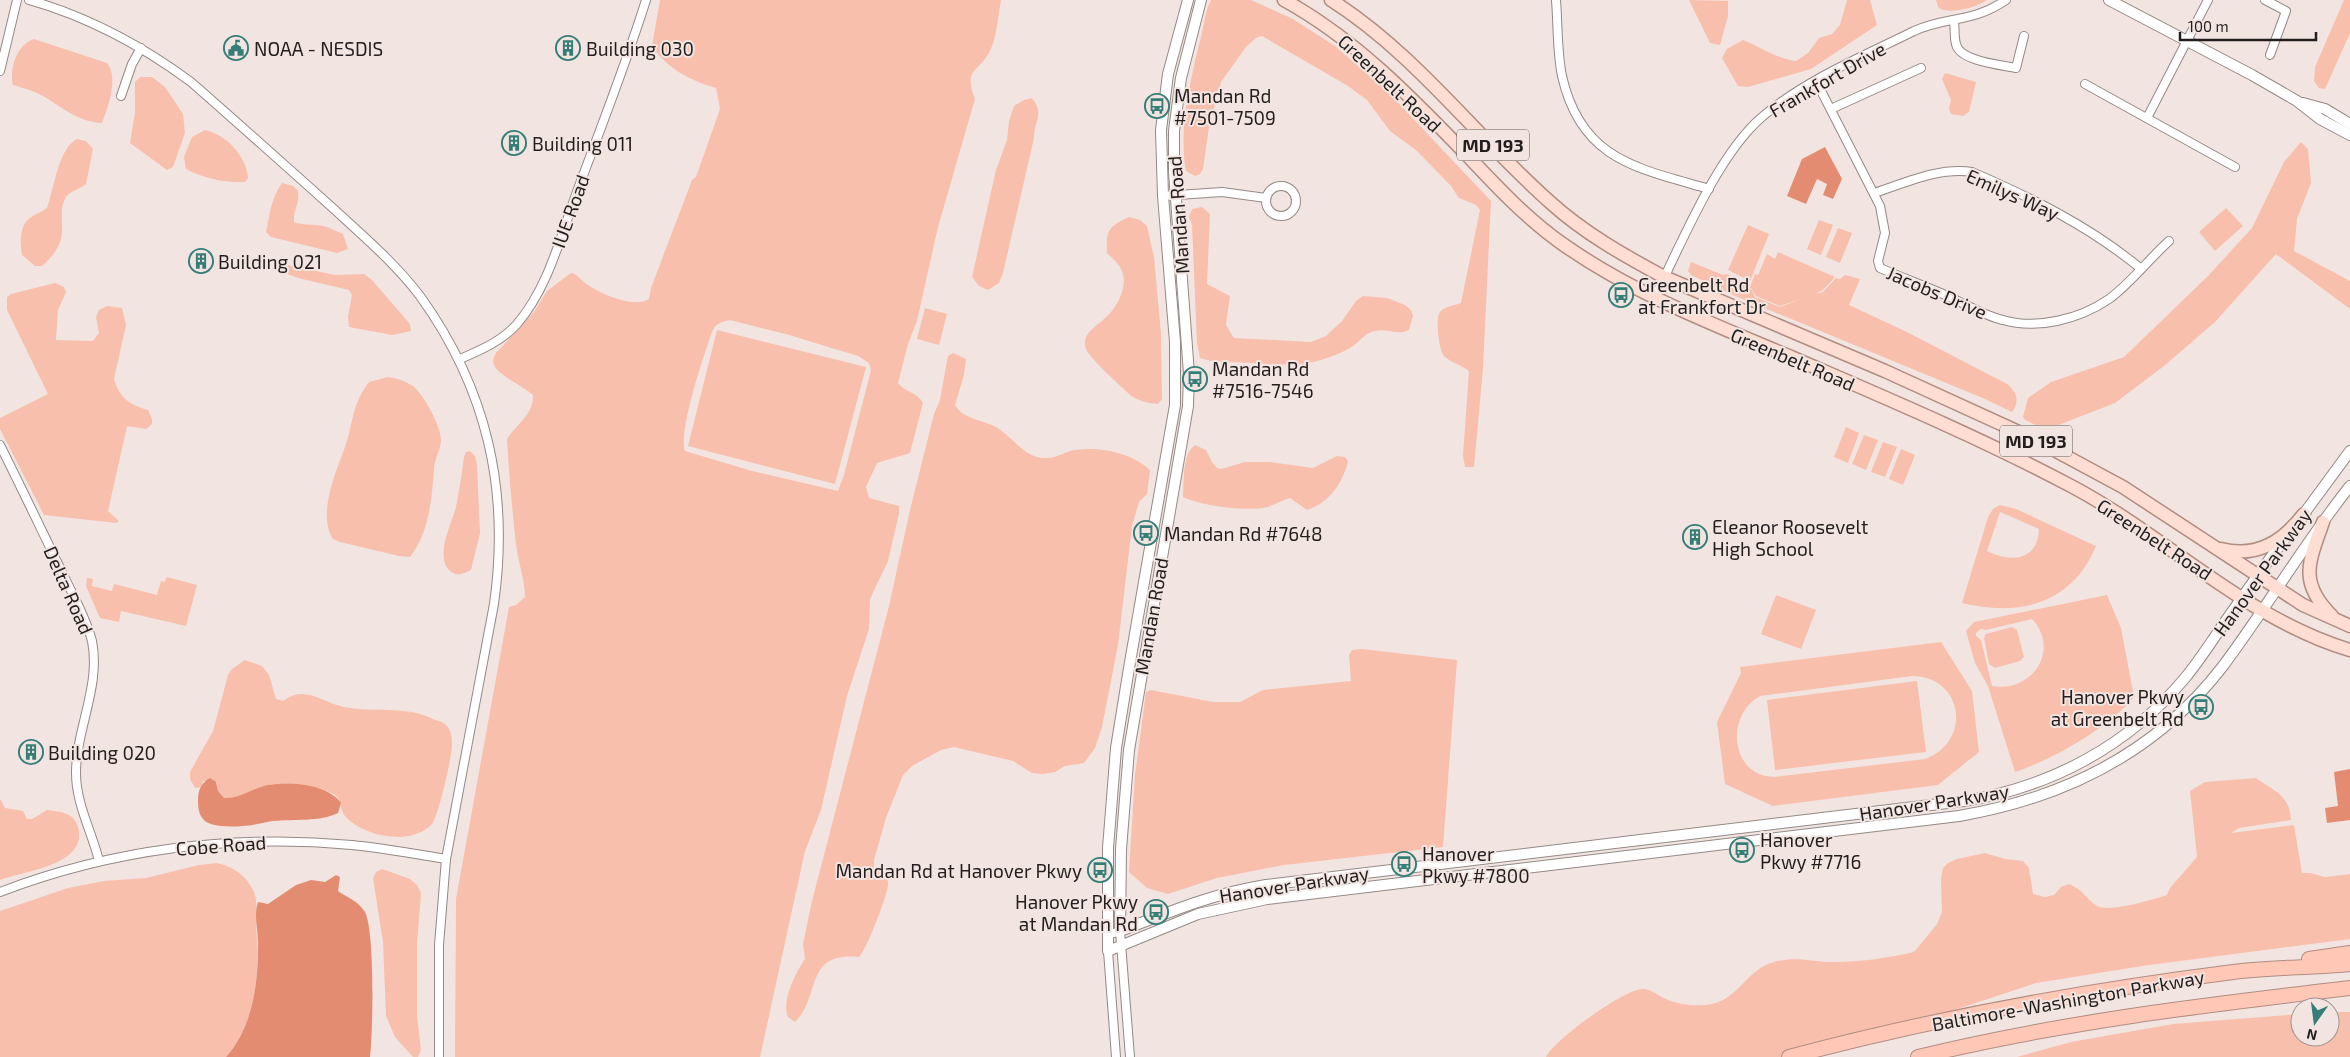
<svg xmlns="http://www.w3.org/2000/svg" width="2350" height="1057" viewBox="0 0 2350 1057" font-family="'Exo 2',sans-serif">
  <rect width="100%" height="100%" fill="#f2e5e1"/>
  <g fill="#f8bfad" fill-rule="evenodd">
    <path d="M660 0H1001C998 16 997 36 990 51 978 74 963 68 975 99L938 227 917 321 908 344 898 383C905 392 917 392 923 403L910 453 877 463 866 487 869 498 899 506V514L888 561 870 599 869 629 847 696 821 810 805 851 760 1057H455L456 899 509 607 516 605 525 597C525 580 518 562 516 544 512 509 509 474 507 439 517 424 534 414 533 395 523 386 498 375 494 365 492 361 494 357 496 353L534 312 547 291 571 273C577 274 579 278 584 282 598 293 633 309 649 299L651 288 692 180 696 177 720 109 716 88C691 81 666 68 652 46ZM730 320 789 335 858 356 869 363 871 370 844 475 838 491 752 471 685 451C678 431 704 355 712 332 716 323 721 322 730 320Z"/>
    <path d="M1211 0H1251L1293 19 1335 46 1387 91 1491 201 1483 368 1474 467H1465L1463 455 1469 371C1462 365 1452 363 1445 357 1439 353 1435 318 1440 312 1445 306 1454 306 1461 303L1480 210 1476 205 1459 198 1451 186 1417 151 1390 131 1367 100 1348 86 1262 36 1256 38 1246 47 1221 82 1209 127 1203 169 1200 174 1195 176 1186 171C1178 130 1191 77 1201 37 1204 25 1205 11 1211 0Z"/>
    <polygon points="1689,0 1728,1 1728,16 1720,45 1710,43"/>
    <path d="M1847 0H1870L1877 25 1811 69 1748 87 1738 86 1722 58 1727 49 1743 40C1761 47 1777 59 1796 61L1808 53 1819 38 1832 34 1840 25Z"/>
    <path d="M1936 0H1987C1978 7 1947 16 1938 7Z"/>
    <polygon points="2344,0 2350,0 2350,33 2325,89 2319,88 2314,81 2315,67"/>
    <path d="M34 39 107 63C119 78 108 107 102 123 78 122 62 107 43 96 34 91 23 88 13 85 9 69 17 44 34 39Z"/>
    <polygon points="1945,73 1976,82 1969,112 1963,116 1951,114 1949,109 1951,100 1942,79"/>
    <polygon points="140,77 152,77 165,87 183,114 185,133 173,167 167,170 130,143 135,112 135,82"/>
    <path d="M1032 98C1045 114 1034 121 1034 138L1003 273 999 283 988 290 979 286 972 277 996 170 1007 140 1009 121 1014 106 1024 100Z"/>
    <path d="M205 130C227 135 246 156 248 178L245 182C226 183 202 178 186 169L184 157 192 137Z"/>
    <path d="M77 139 86 141 93 149 86 184C80 189 70 191 66 197 59 208 63 220 62 232 61 247 52 257 42 266H35L22 255C20 243 19 226 30 218 35 214 42 212 47 208 54 189 58 149 77 139Z"/>
    <polygon points="2301,142 2308,149 2311,183 2297,219 2294,251 2350,281 2350,309 2276,254 2215,322 2164,366 2115,403 2056,426 2040,427 2025,420 2023,417 2028,398 2051,382 2124,357 2208,276 2252,228 2284,162"/>
    <path d="M282 183 293 186 298 191C300 203 293 210 294 222 302 225 306 224 315 225 325 225 334 230 343 234L348 249 337 253 271 237 266 232C270 214 271 198 282 183Z"/>
    <path d="M1202 207 1210 214 1207 284 1230 296 1226 325 1234 338 1311 342 1326 336 1342 321 1356 301 1363 296 1387 298 1405 305 1411 310 1413 316 1409 330C1398 336 1387 328 1375 331 1364 333 1359 343 1350 348 1333 358 1312 363 1294 365L1211 361 1200 358 1197 343 1192 225 1189 217 1192 209Z"/>
    <polygon points="2226,208 2243,226 2215,251 2199,232"/>
    <path d="M1129 217 1140 220 1147 226 1154 257 1161 334 1162 399 1158 404C1149 403 1142 402 1133 397 1126 392 1091 359 1087 351 1085 347 1084 342 1086 337 1090 329 1099 324 1105 318 1116 309 1127 289 1123 274 1121 265 1113 259 1107 253 1106 230 1108 227 1129 217Z"/>
    <polygon points="1819,220 1833,225 1821,255 1807,249"/>
    <polygon points="1748,225 1769,234 1750,281 1728,270"/>
    <polygon points="1838,228 1852,233 1840,263 1826,257"/>
    <path d="M1778 252 1835 277 1823 290 1815 294 1823 292 1836 278 1840 279 1845 275 1860 279 1849 305 1907 332 2007 384C2017 392 2020 402 2012 412L1985 399 1733 295 1691 275 1688 271 1691 262 1723 275 1727 274C1738 280 1751 284 1755 297L1780 307 1801 299 1780 306 1756 296 1750 287 1755 274 1758 275 1767 254 1775 259Z"/>
    <polygon points="283,264 335,275 364,274 372,280 410,324 411,331 392,335 349,327 348,317 352,295 349,290 298,278 282,272"/>
    <path d="M55 283 64 287 66 292 58 310 56 340 93 341 99 333 96 317 99 310 107 306 122 308 126 325 114 379C120 399 129 404 148 410L152 419V424L146 429 127 426 108 511 119 521 116 523 44 515 0 429V418L48 394 7 310V297L11 294Z"/>
    <polygon points="925,308 947,314 939,345 917,339"/>
    <polygon points="717,330 866,367 835,484 688,446"/>
    <path d="M953 353 966 359 964 375 955 405C962 418 981 420 994 426 1012 435 1023 458 1045 458 1056 459 1065 451 1075 450 1098 446 1133 453 1150 470L1147 494 1139 502 1132 526 1118 645 1102 727 1095 748 1084 763 1065 766 1055 772 1043 774 1032 773 1013 761 954 747 941 750 912 766 903 775 886 818 874 860V869L886 875C887 877 888 881 888 883 889 893 866 951 859 957 803 952 822 996 795 1022L788 1017C781 1001 796 972 805 959L803 944 812 901 889 606 910 510 934 414 940 400 947 361 948 356Z"/>
    <path d="M388 377C397 378 405 381 413 386 424 395 441 426 441 440 441 450 434 459 434 469 432 498 429 533 410 557L399 556 340 542 333 539C317 514 336 472 345 447 354 421 351 406 369 382Z"/>
    <polygon points="1846,427 1859,433 1848,463 1834,457"/>
    <polygon points="1864,435 1878,440 1866,470 1852,464"/>
    <polygon points="1883,442 1897,447 1885,477 1871,472"/>
    <path d="M1195 445 1206 450 1212 462 1217 468 1221 469 1245 462H1270L1313 468 1337 456 1345 457 1348 461C1343 483 1329 503 1307 510L1290 498C1282 500 1275 505 1268 507 1247 512 1202 506 1183 497 1184 482 1182 454 1195 445Z"/>
    <polygon points="1901,449 1915,455 1903,485 1889,479"/>
    <path d="M470 451 475 456 477 465 480 533 471 570C463 574 457 577 450 571 434 555 452 524 456 507 459 491 462 474 464 457L466 452Z"/>
    <path d="M2000 505 2016 509 2096 546C2072 604 2019 617 1962 603L1988 517 1993 509ZM2000 512 2039 529C2038 561 2010 563 1987 551Z"/>
    <polygon points="167,577 197,585 186,626 121,611 119,622 100,618 86,586 87,578 93,579 92,586 112,591 114,584 157,595 161,581 165,582"/>
    <polygon points="1776,595 1816,610 1801,649 1761,634"/>
    <path d="M2107 595 2121 628 2134 697C2108 728 2054 759 2015 772L1988 686 1975 663 1966 631 1974 622ZM2032 619C2061 650 2032 693 1992 686L1981 640 1976 636V633L1981 629 1986 630Z"/>
    <polygon points="2012,627 2017,630 2024,657 2020,661 1995,668 1989,664 1984,638 1986,634"/>
    <path d="M1941 642 1972 691 1979 752 1938 785 1773 806 1725 784 1717 722 1741 673 1740 667ZM1912 676C1963 676 1973 741 1925 759L1774 777C1730 776 1725 715 1760 696Z"/>
    <polygon points="1362,649 1457,660 1443,847 1284,865 1217,878 1168,894 1147,888 1129,872 1135,775 1146,692 1151,690 1213,702 1240,702 1263,690 1351,681 1349,655 1352,650"/>
    <path d="M245 660 262 666 269 675 276 699 283 701C289 697 294 694 301 694 316 694 329 704 344 707 374 713 405 705 433 719 438 721 444 722 447 726 451 730 452 738 452 743 453 754 438 817 432 824 427 830 416 835 408 836 389 840 357 831 345 816 337 805 344 797 327 791 309 785 285 780 267 786 253 790 238 799 224 798L218 791 216 782 203 781 201 787 195 788 190 779V772L213 731 228 675 232 669Z"/>
    <polygon points="1917,681 1926,752 1775,770 1767,700"/>
    <path d="M2256 778C2274 791 2290 795 2291 820L2239 828 2231 833 2294 825 2302 873H2310L2325 877 2350 874V939L2149 965 2036 983 1894 1030 1789 1057H1546C1554 1040 1624 989 1643 989 1651 989 1657 995 1664 998 1677 1005 1698 1007 1712 1004 1737 999 1748 970 1771 963 1794 955 1812 962 1835 962 1860 962 1886 958 1910 953L1915 951 1937 924 1942 912 1941 880 1943 868 1948 863 1957 859 1985 853 2005 859 2023 861 2029 868 2033 894 2045 897 2054 895 2061 887 2069 884C2084 890 2086 899 2097 906 2110 913 2154 899 2167 895L2170 888 2197 857 2190 791 2205 782Z"/>
    <path d="M0 799 5 808 23 811 27 819H32L47 810C60 812 74 812 78 827 89 865 24 871 0 880Z"/>
    <path d="M217 863C234 867 246 875 254 892 258 902 256 916 256 927 260 971 257 1022 226 1057H0V911L68 888 104 881 146 878 199 865Z"/>
    <polygon points="382,869 410,879 417,885 421,893 417,944 417,1015 421,1050 418,1057 413,1057 395,1037 386,1016 383,942 373,878 376,872"/>
    <polygon points="2330,1012 2350,1012 2350,1057 2017,1057 2071,1042 2173,1024 2300,1014 2300,1037 2330,1037"/>
  </g>
  <g fill="#e48c71">
    <polygon points="1825,147 1842,179 1833,199 1823,195 1827,184 1817,179 1806,204 1787,196 1802,159"/>
    <polygon points="2350,769 2350,820 2327,823 2325,808 2338,806 2334,772"/>
    <path d="M210 778 216 782 218 791 224 798C239 799 253 788 268 785 290 781 328 784 341 803L338 813C320 822 294 819 273 821 263 822 253 826 243 826 232 827 218 827 208 823 199 818 198 809 198 800 198 790 201 783 210 778Z"/>
    <path d="M336 875 340 877 338 891C348 898 358 901 365 912 375 931 373 1032 370 1057H226C252 1028 258 986 258 948 259 933 253 917 258 902L268 904 296 885 311 880 325 882Z"/>
  </g>
  <g fill="none" stroke-linecap="round" stroke-linejoin="round">
    <defs>
      <g id="minor">
        <path d="M29 0C89 17 141 45 191 82 239 124 287 167 335 210 364 237 396 264 420 296 487 389 510 490 494 604L446 859 439 945V1057"/>
        <path d="M1556 0C1558 25 1557 52 1562 76 1581 160 1637 168 1709 189"/>
        <polyline points="2265,0 2286,11 2270,55"/>
        <path d="M1954 21C1955 28 1954 37 1956 44 1959 61 2001 65 2016 68L2024 36"/>
        <polyline points="0,71 17,0"/>
        <path d="M1816 81 1880 206 1885 233 1878 261 1880 268C1903 278 1927 287 1950 297 1967 305 1985 316 2003 320 2037 330 2080 319 2109 299 2130 284 2149 259 2169 241"/>
        <polyline points="2085,84 2235,167"/>
        <polyline points="121,96 132,64 141,48"/>
        <polyline points="1831,109 1921,68"/>
        <polyline points="2147,118 2208,0"/>
        <circle cx="1281" cy="201" r="15"/>
        <path d="M1874 193C1905 183 1939 167 1972 172 2032 198 2089 226 2140 268"/>
        <polyline points="1163,196 1222,192 1266,198"/>
        <path d="M1654 299C1680 246 1718 154 1762 117 1805 80 1864 56 1914 31 1947 16 1973 23 2006 0"/>
        <path d="M460 359C481 350 502 341 517 324 549 287 561 234 578 189 601 127 626 64 646 0"/>
        <path d="M0 445C21 487 41 529 62 572 72 594 86 617 92 641 101 686 76 729 76 773 76 804 92 832 99 861"/>
        <path d="M0 892C112 849 233 834 352 845 383 848 415 854 446 859"/>
        <polyline points="1108,935 1120,931 1130,1057"/>
        <polyline points="1108,951 1116,1057"/>
      </g>
      <g id="tertiary">
        <path d="M1188 0 1168 74 1161 130 1163 196 1175 342V405L1129 668 1116 748 1108 848V951L1198 914 1267 899 1959 816C2064 798 2157 752 2223 666 2267 607 2304 544 2350 486"/>
        <path d="M1201 0 1181 78 1174 131V172L1189 374 1188 406 1129 750 1121 849 1120 931C1172 911 1211 894 1266 885L1964 801C2051 787 2128 746 2185 678 2200 660 2213 639 2227 619 2246 592 2266 563 2287 536"/>
        <polyline points="2109,0 2252,75 2297,101 2320,119 2350,135"/>
        <polyline points="2303,103 2325,109 2350,124"/>
        <polyline points="2300,519 2350,451"/>
      </g>
      <g id="primary">
        <path d="M1284 0C1355 39 1411 97 1467 155 1497 187 1528 220 1564 245 1634 294 1713 324 1791 357 1886 398 1981 438 2073 487 2167 537 2246 619 2350 650"/>
        <path d="M1331 0C1416 54 1476 137 1551 203 1584 233 1625 256 1664 277L1885 371 2034 439 2123 487 2303 605 2350 626"/>
        <path d="M2323 522C2309 562 2298 582 2332 616"/>
        <path d="M2221 549C2257 558 2282 542 2304 514"/>
      </g>
      <g id="motorway">
        <polyline points="2309,959 2350,953"/>
        <path d="M1789 1057C1935 1018 2083 991 2233 972 2271 967 2311 968 2350 964"/>
        <path d="M1918 1057C2061 1022 2205 1005 2350 988"/>
      </g>
    </defs>
    <use href="#minor" stroke="#948985" stroke-width="10"/>
    <use href="#tertiary" stroke="#948985" stroke-width="12"/>
    <use href="#primary" stroke="#b18c80" stroke-width="15"/>
    <use href="#motorway" stroke="#b18c80" stroke-width="16"/>
    <use href="#minor" stroke="#fff" stroke-width="8"/>
    <use href="#tertiary" stroke="#fff" stroke-width="10"/>
    <use href="#primary" stroke="#feddd3" stroke-width="12"/>
    <use href="#motorway" stroke="#fec7b6" stroke-width="14"/>
  </g>
  <defs>
    <symbol id="civic-ring" viewBox="-11 -11 22 22"><circle r="9.5" fill="#f2e5e1" stroke="#357d77" stroke-width="1.5"/><path d="M-.6-6.5H3V-4.5H.6V-3L4-1V1h2V6H-6V1h2V-1L-.6-3ZM-1.2 2.5V6h2.4V2.5Z" fill="#357d77"/></symbol>
    <symbol id="building-ring" viewBox="-11 -11 22 22"><circle r="9.5" fill="#f2e5e1" stroke="#357d77" stroke-width="1.5"/><path d="M-4-6H4V6H1V3H-1V6H-4ZM-2.5-4.3h1.7v1.8h-1.7ZM.8-4.3h1.7v1.8H.8ZM-2.5-1h1.7V.8h-1.7ZM.8-1h1.7V.8H.8Z" fill="#357d77"/></symbol>
    <symbol id="bus-ring" viewBox="-11 -11 22 22"><circle r="9.5" fill="#f2e5e1" stroke="#357d77" stroke-width="1.5"/><path d="M-5-6H5V4H4V6H2V4H-2V6H-4V4H-5ZM-3.5-4V0h7V-4ZM-3.5 1.2v1.5H-2V1.2ZM2 1.2v1.5H3.5V1.2Z" fill="#357d77"/></symbol>
  </defs>
  <g fill-rule="evenodd">
    <use href="#civic-ring" x="222" y="34" width="28" height="28"/>
    <use href="#building-ring" x="554" y="34" width="28" height="28"/>
    <use href="#bus-ring" x="1143" y="92" width="28" height="28"/>
    <use href="#building-ring" x="500" y="129" width="28" height="28"/>
    <use href="#building-ring" x="187" y="247" width="28" height="28"/>
    <use href="#bus-ring" x="1607" y="281" width="28" height="28"/>
    <use href="#bus-ring" x="1181" y="365" width="28" height="28"/>
    <use href="#bus-ring" x="1132" y="519" width="28" height="28"/>
    <use href="#building-ring" x="1681" y="523" width="28" height="28"/>
    <use href="#bus-ring" x="2187" y="693" width="28" height="28"/>
    <use href="#building-ring" x="17" y="738" width="28" height="28"/>
    <use href="#bus-ring" x="1728" y="836" width="28" height="28"/>
    <use href="#bus-ring" x="1390" y="850" width="28" height="28"/>
    <use href="#bus-ring" x="1086" y="856" width="28" height="28"/>
    <use href="#bus-ring" x="1142" y="898" width="28" height="28"/>
  </g>
  <g text-anchor="middle" dominant-baseline="central" stroke-width="4" stroke-linejoin="round" paint-order="stroke">
    <g fill="#f2e5e1" stroke="#615a58" stroke-width="1">
      <rect x="1457" y="129.5" width="72" height="31" rx="4"/>
      <rect x="2000" y="425.5" width="72" height="31" rx="4"/>
    </g>
    <g font-size="18" font-weight="bold" fill="#231e1d">
      <text x="1493" y="145">MD 193</text>
      <text x="2036" y="441">MD 193</text>
    </g>
    <g font-size="19" fill="#231e1d" stroke="#f2e5e1" text-anchor="start">
      <text x="254" y="48">NOAA - NESDIS</text>
      <text x="586" y="48">Building 030</text>
      <text x="1174" y="95">Mandan Rd<tspan x="1174" dy="22">#7501-7509</tspan></text>
      <text x="532" y="143">Building 011</text>
      <text x="218" y="261">Building 021</text>
      <text x="1638" y="284">Greenbelt Rd<tspan x="1638" dy="22">at Frankfort Dr</tspan></text>
      <text x="1212" y="368">Mandan Rd<tspan x="1212" dy="22">#7516-7546</tspan></text>
      <text x="1712" y="526">Eleanor Roosevelt<tspan x="1712" dy="22">High School</tspan></text>
      <text x="1164" y="533">Mandan Rd #7648</text>
      <text x="2184" y="696" text-anchor="end">Hanover Pkwy<tspan x="2184" dy="22">at Greenbelt Rd</tspan></text>
      <text x="48" y="752">Building 020</text>
      <text x="1760" y="839">Hanover<tspan x="1760" dy="22">Pkwy #7716</tspan></text>
      <text x="1422" y="853">Hanover<tspan x="1422" dy="22">Pkwy #7800</tspan></text>
      <text x="1082" y="870" text-anchor="end">Mandan Rd at Hanover Pkwy</text>
      <text x="1138" y="901" text-anchor="end">Hanover Pkwy<tspan x="1138" dy="22">at Mandan Rd</tspan></text>
    </g>
    <g font-size="19" fill="#231e1d" stroke="#f2e5e1">
      <text transform="translate(1827 79) rotate(-30)">Frankfort Drive</text>
      <text transform="translate(1390 83) rotate(43)">Greenbelt Road</text>
      <text transform="translate(2013 194) rotate(24)">Emilys Way</text>
      <text transform="translate(570 211) rotate(-70)">IUE Road</text>
      <text transform="translate(1178 215) rotate(-94)">Mandan Road</text>
      <text transform="translate(1937 292) rotate(23)">Jacobs Drive</text>
      <text transform="translate(1793 359) rotate(23)">Greenbelt Road</text>
      <text transform="translate(2155 539) rotate(33)">Greenbelt Road</text>
      <text transform="translate(2262 572) rotate(-54)">Hanover Parkway</text>
      <text transform="translate(69 590) rotate(66)">Delta Road</text>
      <text transform="translate(1151 616) rotate(-80)">Mandan Road</text>
      <text transform="translate(1934 802) rotate(-9)">Hanover Parkway</text>
      <text transform="translate(221 845) rotate(-4)">Cobe Road</text>
      <text transform="translate(1294 884) rotate(-9)">Hanover Parkway</text>
      <text transform="translate(2068 1000) rotate(-10)">Baltimore-Washington Parkway</text>
    </g>
  </g>
  <g transform="translate(2315 1022) rotate(194)"><circle r="24" fill="#f2e5e1" stroke="#9f9593"/>
  <path d="M0-4L9 19L0 12L-9 19Z" fill="#357d77"/>
  <text y="-8" font-size="14" font-weight="bold" text-anchor="middle" fill="#231e1d">N</text>
  </g>
  <path d="M2180 32v8h136v-8" fill="none" stroke="#231e1d" stroke-width="2.5"/>
  <text x="2188" y="32" font-size="15" fill="#231e1d" stroke="#f2e5e1" stroke-width="4" paint-order="stroke">100 m</text>
</svg>
